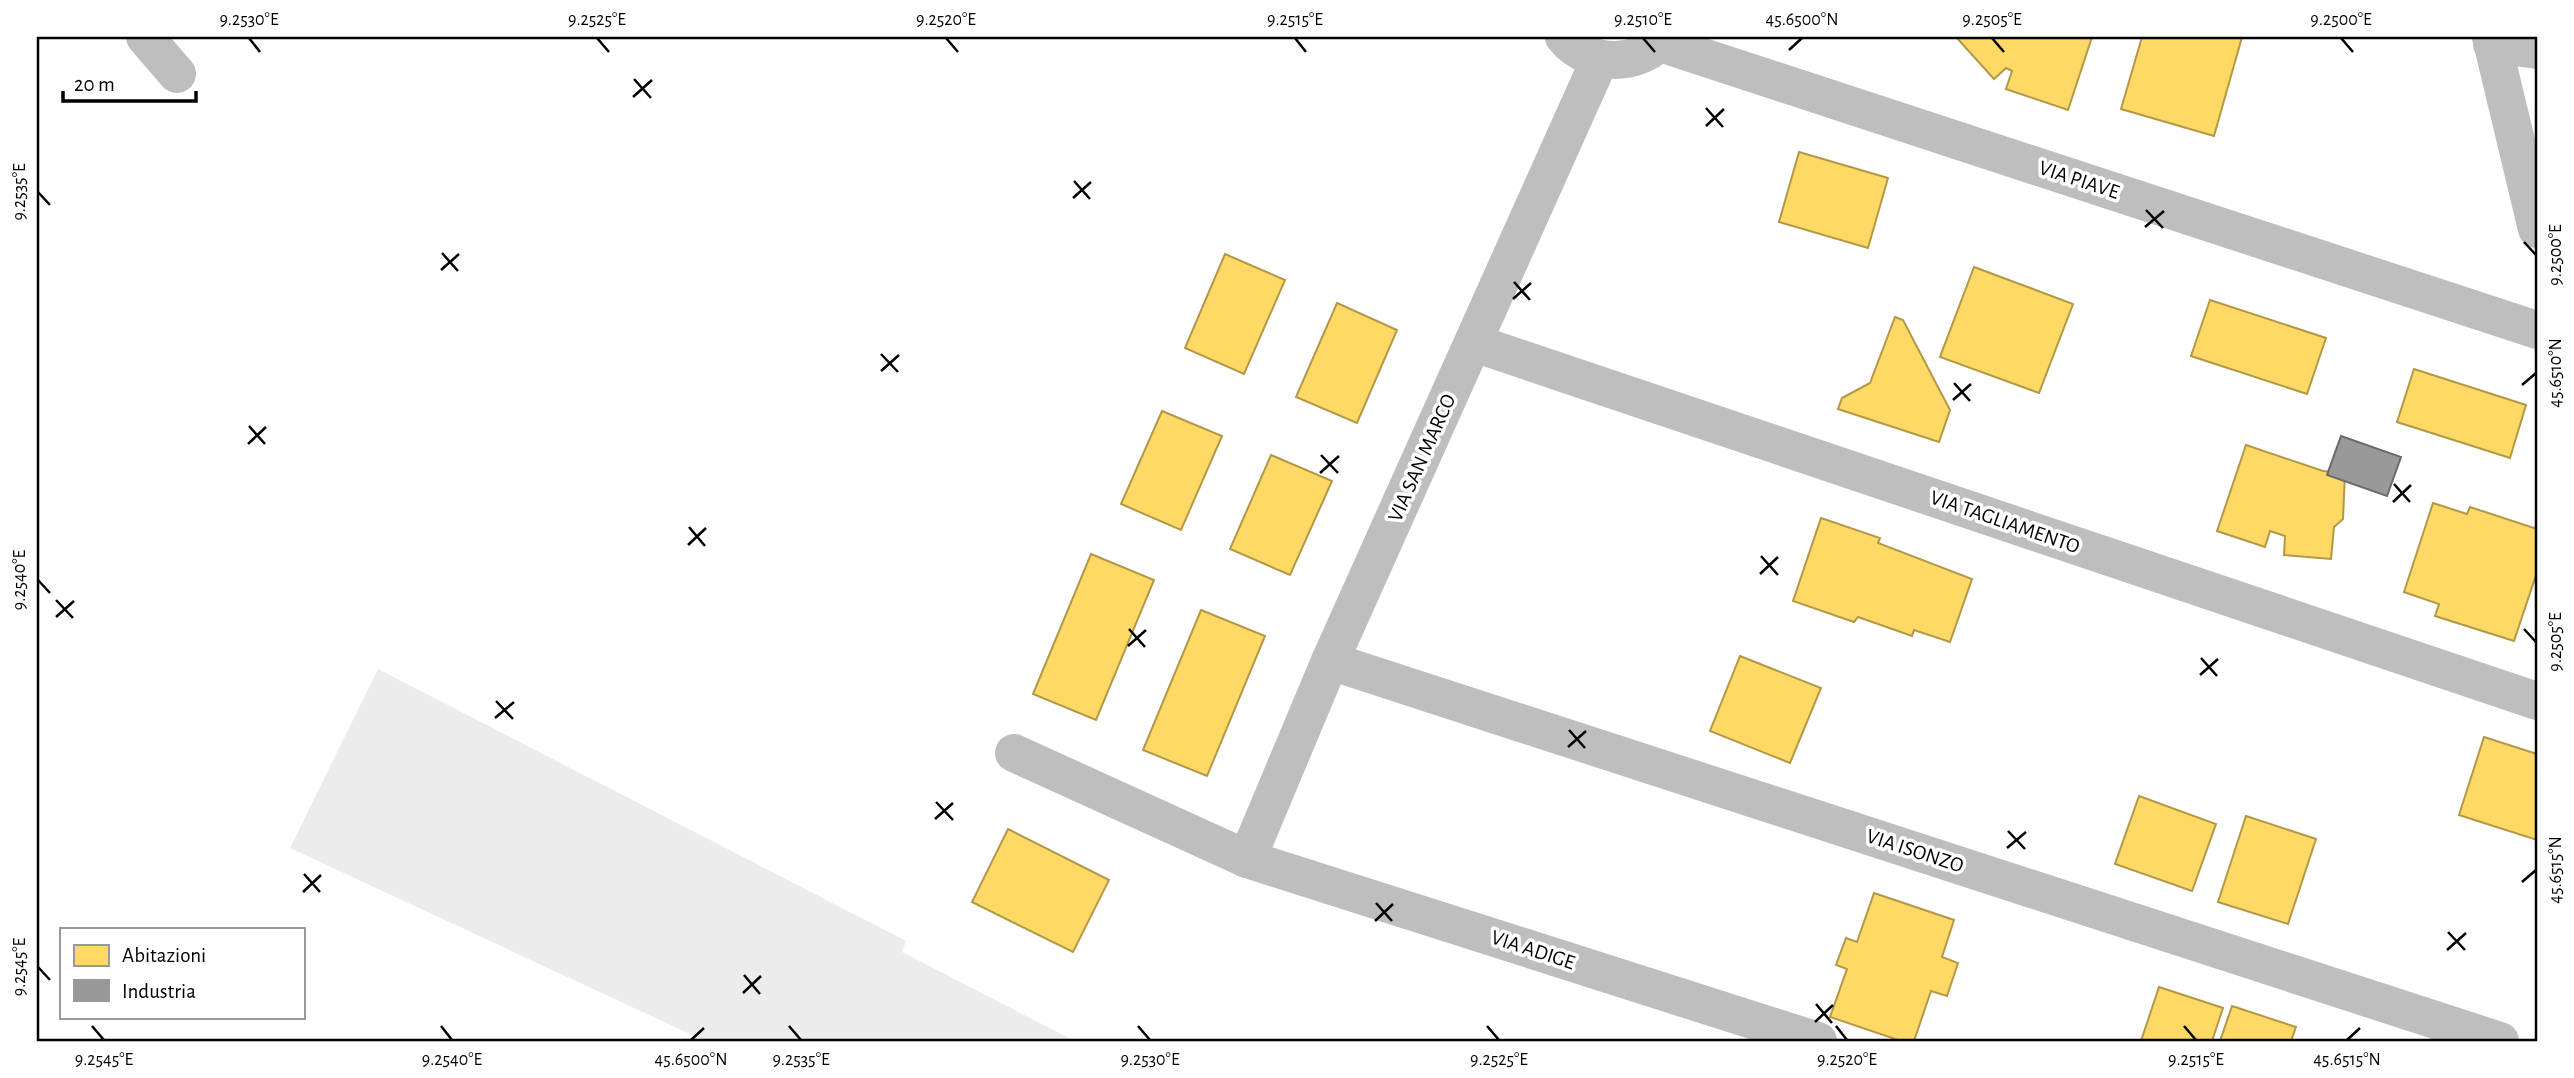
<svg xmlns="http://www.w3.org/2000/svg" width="2574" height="1078" viewBox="0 0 2574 1078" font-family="'Alegreya Sans',sans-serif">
  <rect width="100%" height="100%" fill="#fff"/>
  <polygon fill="#ececec" points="378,669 906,941 902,952 1075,1041 705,1041 290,848"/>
  <g fill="#ffd966" stroke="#b29847" stroke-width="2">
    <polygon points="1956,37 2092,37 2068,110 2006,89 2012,71 2006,68 1994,79"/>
    <polygon points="2142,37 2242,37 2214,136 2121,109"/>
    <polygon points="1799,152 1888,178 1868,248 1779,222"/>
    <polygon points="1225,254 1285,280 1244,374 1185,348"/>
    <polygon points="1974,267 2073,304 2039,393 1940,357"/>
    <polygon points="2210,300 2326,338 2307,394 2191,356"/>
    <polygon points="1337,303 1397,330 1357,423 1296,397"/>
    <polygon points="1895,317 1903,320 1950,410 1939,442 1838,409 1842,398 1870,383"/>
    <polygon points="2414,369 2526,405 2510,458 2397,422"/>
    <polygon points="1162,411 1222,436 1181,530 1121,504"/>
    <polygon points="2246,445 2323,471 2345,472 2343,519 2334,527 2331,559 2284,555 2285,536 2270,531 2265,547 2217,531"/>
    <polygon points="1271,455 1332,481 1290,575 1230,549"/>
    <polygon points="2433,503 2467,514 2470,507 2537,529 2537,572 2514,641 2435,616 2439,604 2404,592"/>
    <polygon points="1821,518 1880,538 1878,543 1972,579 1950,642 1914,630 1912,636 1858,617 1854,622 1793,601"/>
    <polygon points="1091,554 1154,580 1096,720 1033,694"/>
    <polygon points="1201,610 1265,636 1207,776 1143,750"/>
    <polygon points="1740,656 1821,688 1790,763 1710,731"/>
    <polygon points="2484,737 2537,754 2537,840 2459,815"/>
    <polygon points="2139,796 2216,824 2192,891 2115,864"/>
    <polygon points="2246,816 2316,839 2288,924 2218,902"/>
    <polygon points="1008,829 1109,880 1073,952 972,902"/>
    <polygon points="1874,893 1954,920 1942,957 1958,963 1947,996 1931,991 1914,1041 1901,1041 1830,1017 1847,969 1836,965 1846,938 1857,942"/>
    <polygon points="2159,987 2223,1008 2212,1041 2141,1041"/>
    <polygon points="2232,1006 2296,1027 2291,1041 2220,1041"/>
  </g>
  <polygon fill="#999" stroke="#6b6b6b" stroke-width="2" points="2341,436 2401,457 2387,496 2327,475"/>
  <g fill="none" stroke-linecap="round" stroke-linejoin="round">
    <g stroke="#bebebe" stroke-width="38">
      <polyline points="145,37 177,74"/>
      <path d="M1564 37C1588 67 1640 68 1664 37"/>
      <polyline points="2491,37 2537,229"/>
      <polyline points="1660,43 2537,330"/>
      <polyline points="2492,44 2537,50"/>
      <polyline points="1474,343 2537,701"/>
      <polyline points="1330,661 2500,1041"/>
      <polyline points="1014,753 1247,859 1818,1041"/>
      <polyline points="1247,859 1330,661 1600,59"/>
    </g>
  </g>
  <path fill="none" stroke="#000" stroke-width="2.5" d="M249 38 260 52M597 38 609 52M946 38 958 52M1295 38 1306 52M1643 38 1655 52M1992 38 2004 52M2341 38 2353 52M1789 50 1802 38M634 79 651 98M633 97 652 80M1706 108 1723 127M1706 126 1724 109M1074 181 1090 199M38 192 50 205M1073 198 1091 182M2146 210 2163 228M2145 227 2164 211M2524 242 2536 255M442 253 458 271M441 270 459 254M1514 282 1530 300M1513 299 1531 283M881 354 898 372M881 371 899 355M1954 383 1970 401M2522 385 2536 373M1953 400 1971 384M249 426 265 444M248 444 266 427M1321 455 1338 473M1320 473 1339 456M2394 484 2410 502M2393 502 2411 485M689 527 705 546M688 545 706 528M1761 556 1778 575M1760 574 1778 557M38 580 50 593M56 600 73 618M56 617 74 601M1129 629 1145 647M2524 629 2536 642M1128 646 1146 630M2201 658 2217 676M2200 675 2218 659M496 701 513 719M495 718 514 702M1569 730 1585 748M1568 747 1586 731M936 802 953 820M935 819 953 803M2008 831 2025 849M2007 848 2026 832M304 874 320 892M2522 882 2536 870M303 892 321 875M1376 903 1392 921M1375 921 1393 904M2448 932 2465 950M2447 950 2466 933M38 967 50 980M744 975 760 994M743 993 761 976M1816 1004 1832 1023M1815 1022 1833 1005M92 1026 104 1040M441 1026 452 1040M789 1026 801 1040M1138 1026 1150 1040M1487 1026 1499 1040M1836 1026 1847 1040M2184 1026 2196 1040M691 1040 704 1028M2347 1040 2360 1028"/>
  <g text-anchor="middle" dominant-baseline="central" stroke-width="7" stroke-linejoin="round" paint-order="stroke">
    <g font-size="21" fill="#000" stroke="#fff">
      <text transform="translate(2079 180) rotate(18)">VIA PIAVE</text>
      <text transform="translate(1422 458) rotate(-66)">VIA SAN MARCO</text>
      <text transform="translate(2005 522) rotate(19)">VIA TAGLIAMENTO</text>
      <text transform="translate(1915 851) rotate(18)">VIA ISONZO</text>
      <text transform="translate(1533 950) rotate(18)">VIA ADIGE</text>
    </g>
  </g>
  <rect width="2574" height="1078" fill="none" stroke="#ffffff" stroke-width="77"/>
  <rect x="60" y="928" width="245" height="91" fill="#ffffff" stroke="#999999" stroke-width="2"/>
  <rect x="74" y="945" width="35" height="21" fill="#ffd966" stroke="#999999" stroke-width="2"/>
  <text x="122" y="962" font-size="21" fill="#000000">Abitazioni</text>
  <rect x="74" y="980" width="35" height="21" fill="#999999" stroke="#999999" stroke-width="2"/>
  <text x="122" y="998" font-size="21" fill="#000000">Industria</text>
  <path d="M63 91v10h133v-10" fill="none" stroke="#000000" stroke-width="3.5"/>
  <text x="74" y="91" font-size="21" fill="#000000" stroke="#ffffff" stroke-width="5" paint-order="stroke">20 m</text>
  <rect x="38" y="38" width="2498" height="1002" fill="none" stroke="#000" stroke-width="2.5"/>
  <g font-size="18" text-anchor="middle" fill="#000">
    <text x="249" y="25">9.2530°E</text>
    <text x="597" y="25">9.2525°E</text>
    <text x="946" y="25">9.2520°E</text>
    <text x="1295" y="25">9.2515°E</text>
    <text x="1643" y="25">9.2510°E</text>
    <text x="1802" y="25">45.6500°N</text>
    <text x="1992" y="25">9.2505°E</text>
    <text x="2341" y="25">9.2500°E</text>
    <text transform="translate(19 192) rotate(-90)" y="6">9.2535°E</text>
    <text transform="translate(2555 255) rotate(-90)" y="6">9.2500°E</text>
    <text transform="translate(2555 373) rotate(-90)" y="6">45.6510°N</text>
    <text transform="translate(19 580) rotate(-90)" y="6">9.2540°E</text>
    <text transform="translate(2555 642) rotate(-90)" y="6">9.2505°E</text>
    <text transform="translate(2555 870) rotate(-90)" y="6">45.6515°N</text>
    <text transform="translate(19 967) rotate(-90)" y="6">9.2545°E</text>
    <text x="104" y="1065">9.2545°E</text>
    <text x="452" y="1065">9.2540°E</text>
    <text x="691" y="1065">45.6500°N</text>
    <text x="801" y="1065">9.2535°E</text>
    <text x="1150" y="1065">9.2530°E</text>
    <text x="1499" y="1065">9.2525°E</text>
    <text x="1847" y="1065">9.2520°E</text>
    <text x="2196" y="1065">9.2515°E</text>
    <text x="2347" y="1065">45.6515°N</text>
  </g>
</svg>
